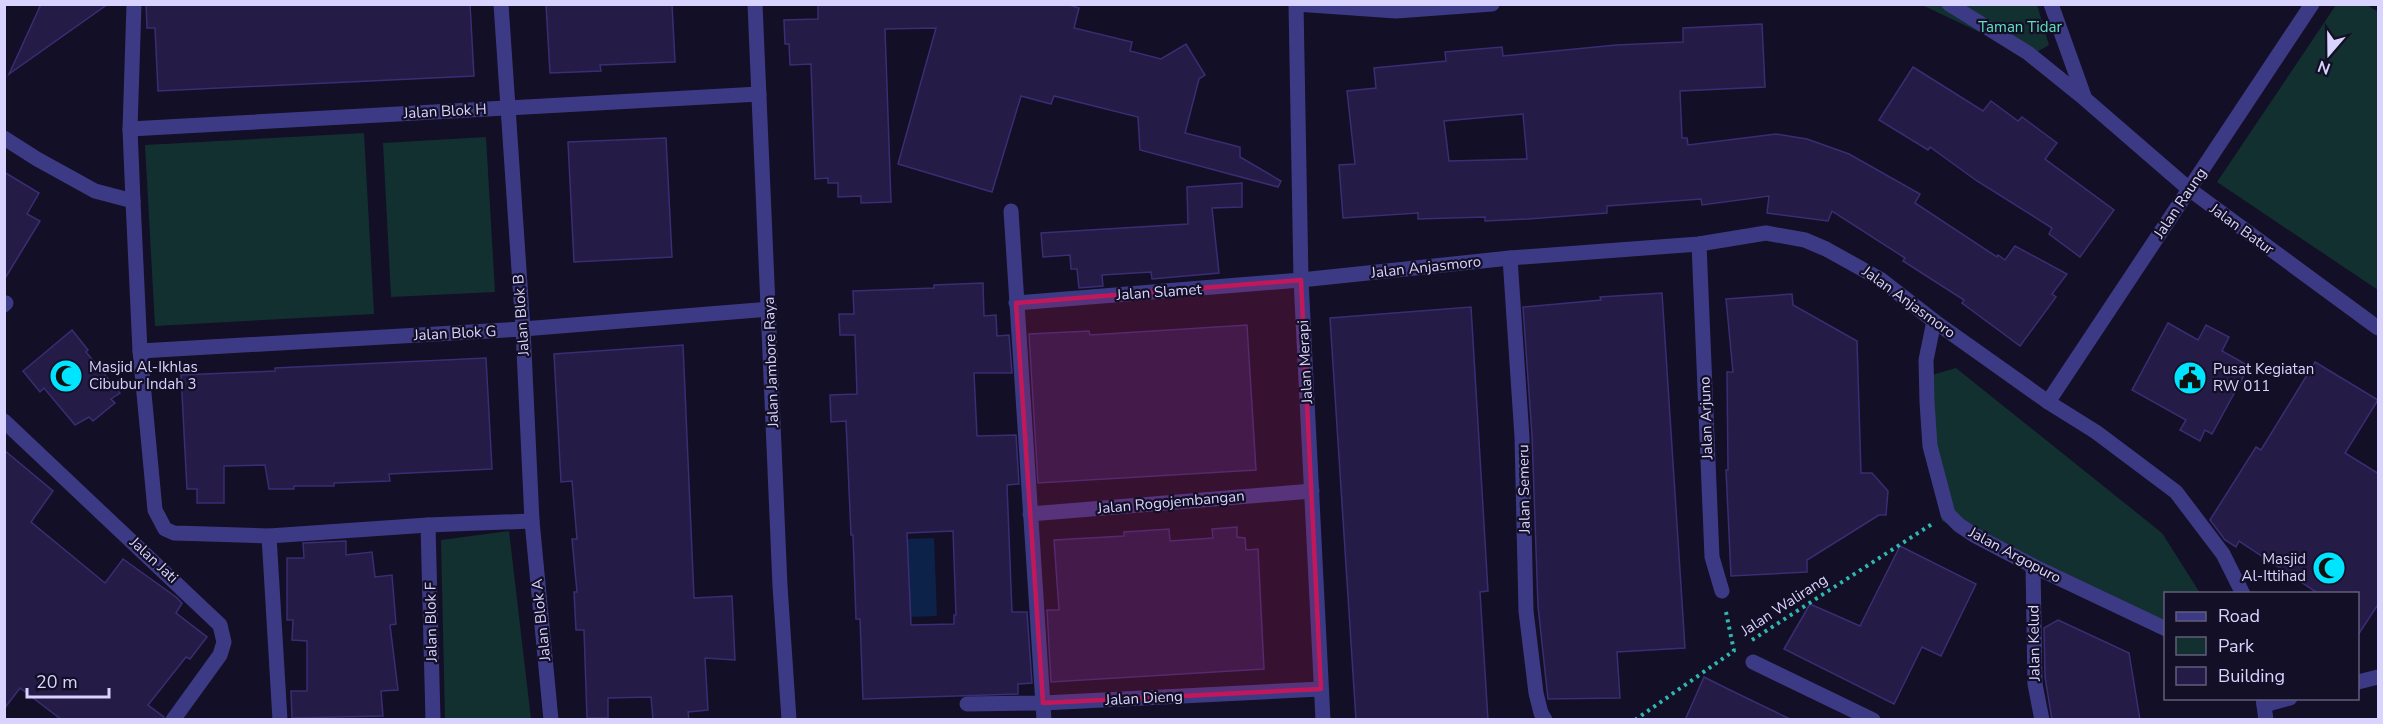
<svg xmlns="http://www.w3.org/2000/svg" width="2383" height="724" viewBox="0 0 2383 724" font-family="'Nunito Sans',sans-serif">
  <rect width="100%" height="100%" fill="#130f26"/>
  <g fill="#12302f">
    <polygon points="1922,5 2037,5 2049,45 2030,56"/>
    <polygon points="2336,5 2367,5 2378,12 2378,290 2217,182"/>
    <polygon points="364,133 374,314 155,326 145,145"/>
    <polygon points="486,137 495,292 391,297 383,143"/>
    <polygon points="1956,368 2162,533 2200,593 2166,594 2165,632 1942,521 1931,466 1922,378"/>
    <polygon points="509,531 531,719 445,719 441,540"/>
  </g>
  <polygon fill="#0c2248" points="934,538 937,616 910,617 907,539"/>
  <g fill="#241b47" stroke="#3b2d73" stroke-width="1.5" fill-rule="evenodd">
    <polygon points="41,4 108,4 9,74 37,13"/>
    <polygon points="146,4 470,4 474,76 158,91 155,28 147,28"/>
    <polygon points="546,4 672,4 675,62 600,65 601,71 550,73"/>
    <polygon points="818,4 1066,4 1079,8 1074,28 1132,42 1130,51 1161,59 1186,44 1205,75 1199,79 1185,133 1240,147 1240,157 1281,181 1278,187 1140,150 1138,117 1054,96 1051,104 1021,96 992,192 898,164 936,28 885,29 891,202 861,203 861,196 838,197 838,183 828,183 828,178 815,179 811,64 790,65 789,44 785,44 784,20 818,19"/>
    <path d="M1762 24 1765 87 1680 91 1682 138H1687L1688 145 1776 134 1807 139 1849 154 1920 194 1915 203 1997 257 1998 255 2005 260 2015 246 2067 274 2052 294 2056 297 2020 346 1962 303 1964 300 1903 261 1905 258 1832 211 1828 221 1767 213 1769 196 1702 205 1701 199 1607 206V213L1528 219 1485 221V217L1418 219V213L1343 218 1339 165 1355 164 1347 91 1376 88 1374 68 1446 61 1445 52 1502 47 1503 56 1616 45 1683 42V28ZM1523 114 1527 159 1449 161 1444 121Z"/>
    <polygon points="1913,67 1983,111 1991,101 2018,121 2022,117 2057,143 2045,159 2114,210 2080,257 2049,234 2052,228 1977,181 1930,147 1928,150 1879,120"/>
    <polygon points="666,138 672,257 574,262 568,142"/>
    <polygon points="4,172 39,193 27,214 40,221 4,280"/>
    <polygon points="1242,183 1242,207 1212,208 1219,273 1152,279 1151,272 1102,275 1103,286 1079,288 1077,269 1071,269 1070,255 1043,257 1041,233 1188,224 1187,187"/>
    <path d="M983 283 984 316 996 315 997 336 1009 335 1012 373H974L977 436 1016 435 1019 484 1007 485 1012 612H1027L1032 683 1018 684V694L863 699 860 619H856L853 535H851L846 421 831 422 830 395 857 394 855 335H840L839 314H854L853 291 934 288V285ZM953 531 956 615H954V624L911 625 907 533Z"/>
    <polygon points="1662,293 1685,648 1617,652 1620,698 1548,699 1538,606 1532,436 1523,307 1601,300 1600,297"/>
    <polygon points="1792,294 1793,305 1857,341 1861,473 1872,473 1888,491 1886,515 1879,515 1807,560 1807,572 1731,576 1726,470 1728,470 1727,372 1733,372 1726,299"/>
    <polygon points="1471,307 1488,591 1480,592 1488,720 1356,720 1330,318"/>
    <polygon points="2168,323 2198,340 2206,325 2229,337 2222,351 2249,366 2212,434 2205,430 2200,441 2180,430 2186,420 2132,390"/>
    <polygon points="1247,325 1256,470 1038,483 1029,334 1089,331 1090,335"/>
    <polygon points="72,330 88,350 86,352 120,393 111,399 115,403 93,421 89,417 75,425 44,388 40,392 23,371"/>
    <polygon points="683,345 694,598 732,596 735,660 705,658 708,710 688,712 689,720 653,720 651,697 608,698 608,718 587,718 584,630 576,630 574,592 577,592 572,539 577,539 572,481 561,482 554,354"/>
    <polygon points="486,358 492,469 389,474 390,481 334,483 334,486 294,486 294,489 269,489 265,465 224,466 224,503 197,503 197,489 187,489 181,375 275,371 275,368"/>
    <polygon points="2315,362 2378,400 2345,453 2379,474 2379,603 2358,635 2358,594 2319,594 2239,541 2236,547 2225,540 2210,520 2256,447 2261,450"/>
    <polygon points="4,450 53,491 31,522 105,583 123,559 176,597 182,603 176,613 207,637 190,659 186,657 148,705 164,717 163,720 62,720 20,688 4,709"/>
    <polygon points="1237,527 1237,537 1245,538 1246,550 1258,549 1264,669 1051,682 1047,610 1059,610 1054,540 1124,536 1124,532 1169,529 1170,541 1213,538 1212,529"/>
    <polygon points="346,541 346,555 372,552 375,577 392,575 396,624 390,625 398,690 381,691 383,716 292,718 291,691 307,691 307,641 292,640 293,620 287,620 287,558 304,558 303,543"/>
    <polygon points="1900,546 1976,584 1941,656 1922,647 1894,704 1784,649 1810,604 1860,626"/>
    <polygon points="2058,620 2129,653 2140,720 2052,720 2045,677 2044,628"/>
    <polygon points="1704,677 1730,690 1792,720 1685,720"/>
  </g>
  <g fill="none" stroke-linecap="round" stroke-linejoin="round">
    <g stroke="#2fb8b0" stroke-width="4" stroke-dasharray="3 4.5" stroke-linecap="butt">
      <polyline points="1726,612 1734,651"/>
      <polyline points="1752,640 1932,524"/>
      <polyline points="1635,720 1735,650"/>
    </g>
    <g stroke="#3d3a85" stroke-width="15">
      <polyline points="134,4 130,129 133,201 140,351 155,510 165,529 174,533 269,536 428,525 532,521"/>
      <polyline points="501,4 523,329 532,521 551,720"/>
      <polyline points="755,4 780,586 789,720"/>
      <polyline points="1296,4 1301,280 1323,720"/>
      <polyline points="1296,4 1396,11 1492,4"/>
      <polyline points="1949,4 2028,53 2085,99 2189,189 2378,328"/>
      <polyline points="2051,4 2085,99"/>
      <polyline points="130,129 759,94"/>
      <polyline points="4,138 37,159 95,191 133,201"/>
      <polyline points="1011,211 1044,720"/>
      <polyline points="1699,244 1712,557 1722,591"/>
      <polyline points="1510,258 1522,437 1526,611 1536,693 1541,713 1545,720"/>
      <polyline points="1016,303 1301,280 1510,258 1699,244 1766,233 1805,240 1826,249 1880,279 1934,321 2048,402 2096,432 2176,492 2223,554 2243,594"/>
      <polyline points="4,305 6,303"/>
      <polyline points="1934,321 1926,360 1927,402 1930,446 1948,514 1959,525 1974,535 2033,566 2166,629"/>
      <polyline points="140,351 523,329 770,309"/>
      <polyline points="2048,402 2312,4"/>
      <polyline points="4,421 220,625 224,642 220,655 173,720"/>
      <polyline points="1030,514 1312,491"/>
      <polyline points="428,525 433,720"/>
      <polyline points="269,536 280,720"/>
      <polyline points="2033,566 2035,684 2042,720"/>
      <polyline points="1753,662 1873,720"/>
      <polyline points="2358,682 2378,677"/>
      <polyline points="2263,698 2266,720"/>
      <polyline points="967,704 1043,703 1321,689"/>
      <polyline points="2264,705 2290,698"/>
    </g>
  </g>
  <path fill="#c2185b" fill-opacity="0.2" stroke="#c2185b" stroke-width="4.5" stroke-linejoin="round" d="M1301 280 1321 689 1043 703 1016 303Z"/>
  <defs>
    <symbol id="mosque-disc" viewBox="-11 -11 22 22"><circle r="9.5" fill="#00e5ff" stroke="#130f26"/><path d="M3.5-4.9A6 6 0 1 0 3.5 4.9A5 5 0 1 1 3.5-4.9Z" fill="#111"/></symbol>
    <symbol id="civic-disc" viewBox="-11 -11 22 22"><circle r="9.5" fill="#00e5ff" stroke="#130f26"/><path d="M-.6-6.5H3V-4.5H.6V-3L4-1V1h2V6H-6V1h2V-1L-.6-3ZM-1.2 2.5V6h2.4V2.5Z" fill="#111"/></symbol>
  </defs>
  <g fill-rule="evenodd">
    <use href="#mosque-disc" x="47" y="357" width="38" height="38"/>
    <use href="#civic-disc" x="2171" y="359" width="38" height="38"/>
    <use href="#mosque-disc" x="2310" y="549" width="38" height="38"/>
  </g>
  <g text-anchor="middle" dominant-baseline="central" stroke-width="4.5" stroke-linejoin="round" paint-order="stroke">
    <g font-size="15" fill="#5fe0c0" stroke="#130f26">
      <text x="2020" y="27">Taman Tidar</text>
    </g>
    <g font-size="15" fill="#d9d4ff" stroke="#130f26">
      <text transform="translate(445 111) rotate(-3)">Jalan Blok H</text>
      <text transform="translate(2180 203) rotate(-56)">Jalan Raung</text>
      <text transform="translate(2242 229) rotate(36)">Jalan Batur</text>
      <text transform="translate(1426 267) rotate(-6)">Jalan Anjasmoro</text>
      <text transform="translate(1159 292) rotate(-4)">Jalan Slamet</text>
      <text transform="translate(1909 302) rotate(36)">Jalan Anjasmoro</text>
      <text transform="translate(521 315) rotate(-94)">Jalan Blok B</text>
      <text transform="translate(455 333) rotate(-3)">Jalan Blok G</text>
      <text transform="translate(771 362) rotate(-92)">Jalan Jambore Raya</text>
      <text transform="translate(1305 362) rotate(-93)">Jalan Merapi</text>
      <text transform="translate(1706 418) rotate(-92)">Jalan Arjuno</text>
      <text transform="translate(1524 489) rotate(-91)">Jalan Semeru</text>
      <text transform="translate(1171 502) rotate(-5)">Jalan Rogojembangan</text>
      <text transform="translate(2015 555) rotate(28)">Jalan Argopuro</text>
      <text transform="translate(154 560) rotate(43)">Jalan Jati</text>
      <text transform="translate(1784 605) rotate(-33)">Jalan Walirang</text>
      <text transform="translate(541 620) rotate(-96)">Jalan Blok A</text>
      <text transform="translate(431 622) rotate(-91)">Jalan Blok F</text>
      <text transform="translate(2034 643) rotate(-91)">Jalan Kelud</text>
      <text transform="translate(1144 698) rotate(-3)">Jalan Dieng</text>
    </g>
    <g font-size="15" fill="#d9d4ff" stroke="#130f26" text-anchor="start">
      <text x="89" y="367">Masjid Al-Ikhlas<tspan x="89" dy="17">Cibubur Indah 3</tspan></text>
      <text x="2213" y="369">Pusat Kegiatan<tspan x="2213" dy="17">RW 011</tspan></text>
      <text x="2306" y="559" text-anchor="end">Masjid<tspan x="2306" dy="17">Al-Ittihad</tspan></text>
    </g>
  </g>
  <rect width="2383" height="724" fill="none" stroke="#d9d4ff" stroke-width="12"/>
  <rect x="2164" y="592" width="195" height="108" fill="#130f26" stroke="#625e7d" stroke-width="1.5"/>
  <rect x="2176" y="612" width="30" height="9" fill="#3d3a85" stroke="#625e7d" stroke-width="1.5"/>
  <text x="2218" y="622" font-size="18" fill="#d9d4ff">Road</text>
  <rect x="2176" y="637" width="30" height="18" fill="#12302f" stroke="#625e7d" stroke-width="1.5"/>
  <text x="2218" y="652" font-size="18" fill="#d9d4ff">Park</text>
  <rect x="2176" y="667" width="30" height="18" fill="#241b47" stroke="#625e7d" stroke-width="1.5"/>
  <text x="2218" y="682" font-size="18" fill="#d9d4ff">Building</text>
  <g transform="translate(2329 54) rotate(200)" stroke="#130f26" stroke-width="4.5" paint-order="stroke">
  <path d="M0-4.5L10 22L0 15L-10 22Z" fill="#d9d4ff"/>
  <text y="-9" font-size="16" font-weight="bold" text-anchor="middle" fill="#d9d4ff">N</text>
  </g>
  <path d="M27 688v9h82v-9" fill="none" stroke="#d9d4ff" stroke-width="3"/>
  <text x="36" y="688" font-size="18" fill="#d9d4ff" stroke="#130f26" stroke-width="4.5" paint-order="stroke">20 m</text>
</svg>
